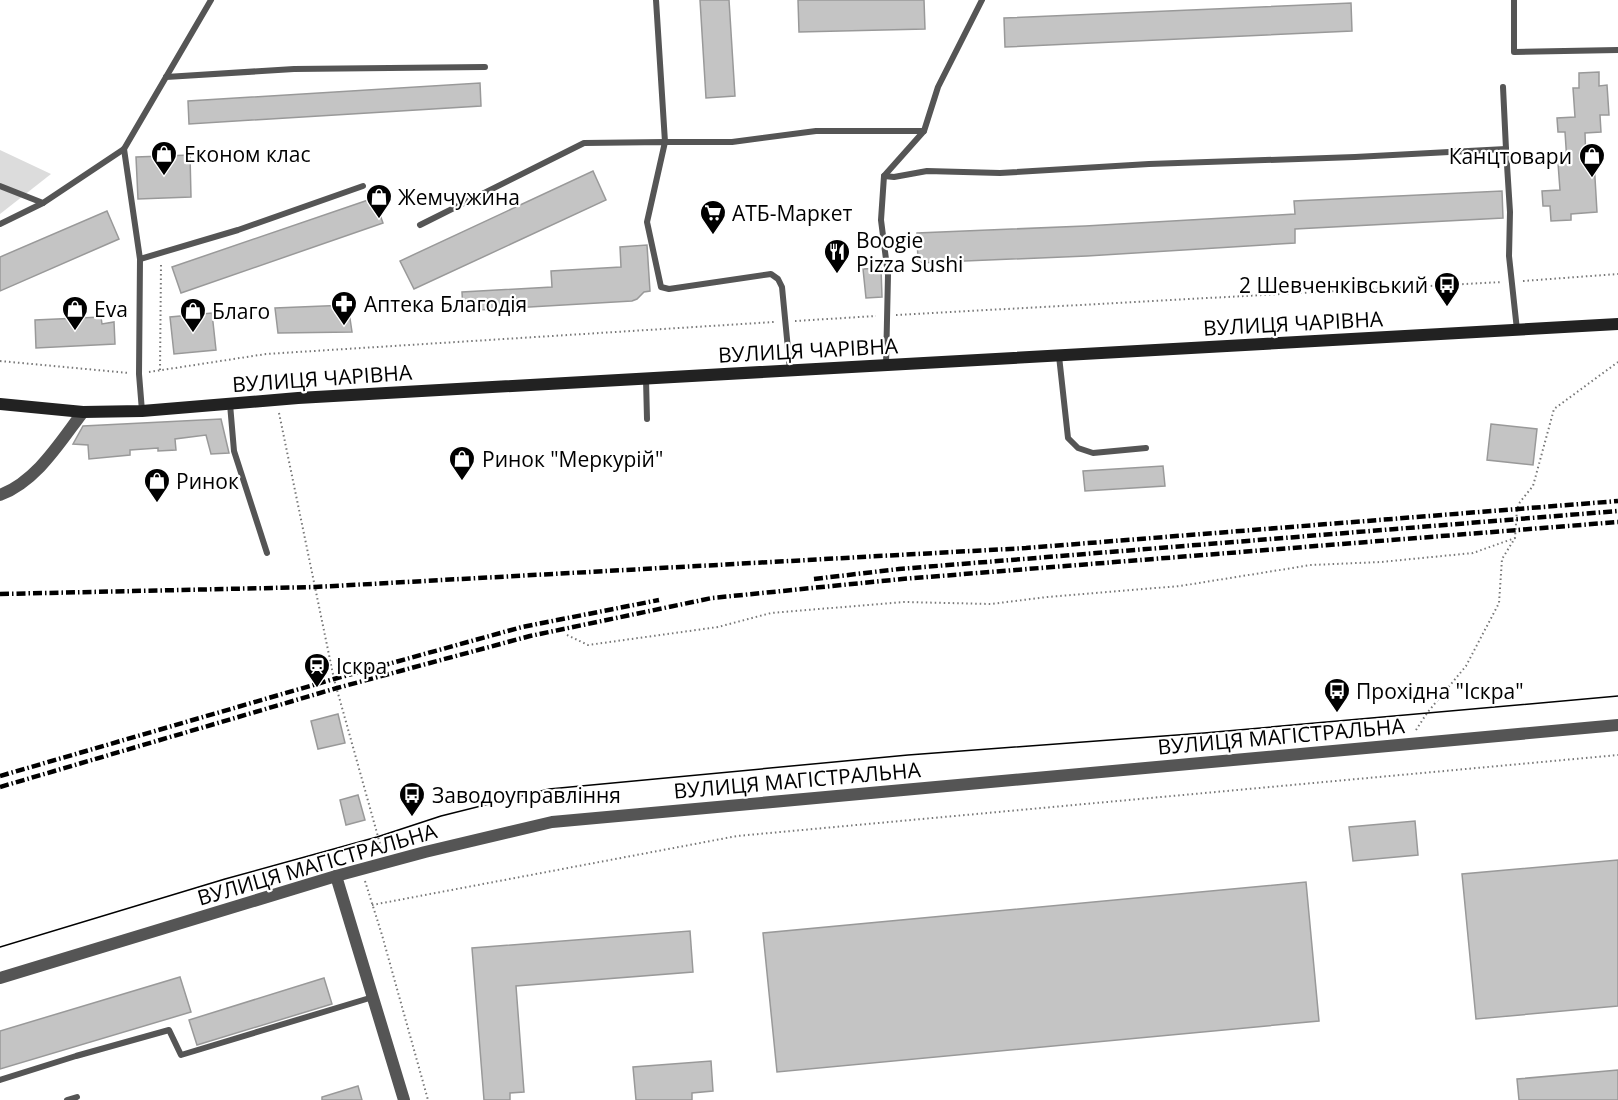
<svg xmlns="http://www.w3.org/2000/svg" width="1618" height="1100" viewBox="0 0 1618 1100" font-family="'Open Sans',sans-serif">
  <rect width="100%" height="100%" fill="#fff"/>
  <polygon fill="#dcdcdc" points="0,150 51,174 0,214"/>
  <g fill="#c4c4c4" stroke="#999" stroke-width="1.5">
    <polygon points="700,0 729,0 735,96 706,98"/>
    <polygon points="798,0 924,0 925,29 799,32"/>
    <polygon points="1351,3 1352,31 1005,47 1004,18"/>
    <polygon points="1599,72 1599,86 1607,85 1609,115 1600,115 1601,132 1585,133 1586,161 1594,161 1597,212 1571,214 1571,220 1551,221 1550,206 1543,206 1542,191 1560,190 1558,163 1567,162 1565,132 1558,132 1557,118 1575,117 1573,88 1579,88 1579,73"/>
    <polygon points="480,83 481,106 189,124 188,101"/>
    <polygon points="190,155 191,197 138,199 136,157"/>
    <polygon points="593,171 606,200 414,289 400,261"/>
    <polygon points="1502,191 1503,218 1295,229 1295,243 1087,256 918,263 917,233 1085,226 1295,214 1294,201"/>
    <polygon points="374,198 383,223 181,293 172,267"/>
    <polygon points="107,211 119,239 0,291 0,257"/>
    <polygon points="647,245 650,291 644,292 637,299 632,301 463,311 462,292 552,287 551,271 621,267 620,247"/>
    <polygon points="881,268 882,297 866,298 863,269"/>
    <polygon points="348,305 352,332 278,333 275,308"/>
    <polygon points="212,313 216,350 174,354 170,317"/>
    <polygon points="101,317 102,324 114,322 115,344 36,348 35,320"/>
    <polygon points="221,419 229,453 211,454 206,435 175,439 176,450 158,451 158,448 130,450 130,455 89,459 88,445 73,444 83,426"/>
    <polygon points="1491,424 1537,429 1533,465 1487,460"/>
    <polygon points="1163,466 1165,486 1085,491 1083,471"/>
    <polygon points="338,714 345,743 318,749 311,721"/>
    <polygon points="358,795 365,820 346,825 340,800"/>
    <polygon points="1415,821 1418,855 1353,861 1349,827"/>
    <polygon points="1618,860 1618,1006 1476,1019 1462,874"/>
    <polygon points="1306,882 1319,1021 777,1072 763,933"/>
    <polygon points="690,931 693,972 516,986 524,1092 510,1093 510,1100 484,1100 472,948"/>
    <polygon points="180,977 191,1012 0,1069 0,1031"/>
    <polygon points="324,978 332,1004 197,1045 189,1020"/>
    <polygon points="711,1061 713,1091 692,1093 692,1100 636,1100 633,1067"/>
    <polygon points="1618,1070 1618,1100 1519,1100 1517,1079"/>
    <polygon points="358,1086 362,1100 322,1100 322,1097"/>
  </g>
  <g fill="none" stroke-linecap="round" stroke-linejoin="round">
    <g stroke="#777" stroke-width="2" stroke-dasharray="1.5 3" stroke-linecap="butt">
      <polyline points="1523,281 1618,274"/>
      <polyline points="896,315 1502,282"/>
      <polyline points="795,321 876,316"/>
      <polyline points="0,361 129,373"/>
      <polyline points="160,370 161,265"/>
      <polyline points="149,372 266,354 774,322"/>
      <polyline points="279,413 334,679 382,851"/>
      <polyline points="567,635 588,645 718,627 771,613 904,602 991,604 1047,597 1180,586 1311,565 1381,562 1473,553 1515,538"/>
      <polyline points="1416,730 1427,713 1466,666 1499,603 1502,559 1515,538 1517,509 1520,502 1533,486 1554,409 1618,362"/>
      <polyline points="365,881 382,935 428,1100"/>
      <polyline points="372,905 737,836 1618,755"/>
    </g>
    <g stroke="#555" stroke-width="6">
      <polyline points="656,0 665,142 732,142 816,131 924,131 884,176 881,220 888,275 886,365"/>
      <polyline points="1514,0 1514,52 1618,50"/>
      <polyline points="166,77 294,69 485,67"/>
      <polyline points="1503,87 1506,149"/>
      <polyline points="924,131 938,87 982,0"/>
      <polyline points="124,149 140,259 139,374 142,411"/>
      <polyline points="884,176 894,177 927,171 1000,173 1149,164 1355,157 1506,149 1510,212 1509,256 1517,330"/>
      <polyline points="0,186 43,203 124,149 211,0"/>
      <polyline points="0,224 43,203"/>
      <polyline points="420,225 584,143 665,142 647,222 661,287 669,289 771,274 778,279 782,287 790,370"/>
      <polyline points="140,259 238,230 363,186"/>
      <polyline points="1059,356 1068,438 1078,448 1093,453 1146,448"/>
      <polyline points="646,379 647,419"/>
      <polyline points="230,404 234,451 267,553"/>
      <polyline points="0,1080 76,1056 169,1030 181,1055 373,997"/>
      <polyline points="67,1100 77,1097"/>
    </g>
    <g stroke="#555" stroke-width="12">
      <path d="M0 495C37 481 60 442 83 412"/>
      <polyline points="336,876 404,1100"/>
      <polyline points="0,978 336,876 425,852 552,822 1618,725"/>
    </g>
    <polyline stroke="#222" stroke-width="12" points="0,404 83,412 142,411 298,398 1618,324"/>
    <polyline stroke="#000" stroke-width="1.5" points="0,947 225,879 377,837 441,816 549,789 908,755 1204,733 1618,696"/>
    <g stroke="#000" stroke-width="4.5" stroke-dasharray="9 3 1.5 3" stroke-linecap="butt">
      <polyline points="814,579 899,569 1618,511"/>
      <polyline points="0,594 315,587 1026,548 1618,501"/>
      <polyline points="0,776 334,679 522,627 659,600"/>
      <polyline points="0,787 337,688 530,636 712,598 902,579 1618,522"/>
    </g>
  </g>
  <defs>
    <symbol id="shop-pin" viewBox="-11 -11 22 30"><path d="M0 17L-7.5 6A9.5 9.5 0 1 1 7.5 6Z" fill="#000" stroke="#fff"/><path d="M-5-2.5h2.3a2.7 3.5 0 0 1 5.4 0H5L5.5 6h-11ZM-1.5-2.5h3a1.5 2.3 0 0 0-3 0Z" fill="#fff"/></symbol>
    <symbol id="supermarket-pin" viewBox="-11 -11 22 30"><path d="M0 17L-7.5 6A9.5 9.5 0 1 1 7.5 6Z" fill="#000" stroke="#fff"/><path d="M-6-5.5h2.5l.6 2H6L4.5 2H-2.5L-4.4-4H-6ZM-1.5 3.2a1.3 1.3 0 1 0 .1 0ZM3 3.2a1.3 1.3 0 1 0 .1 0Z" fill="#fff"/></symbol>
    <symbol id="restaurant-pin" viewBox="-11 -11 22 30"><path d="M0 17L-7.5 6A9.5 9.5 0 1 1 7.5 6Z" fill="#000" stroke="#fff"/><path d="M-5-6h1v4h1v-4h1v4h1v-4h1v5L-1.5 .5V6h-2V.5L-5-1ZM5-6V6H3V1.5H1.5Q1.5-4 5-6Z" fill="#fff"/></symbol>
    <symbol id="bus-pin" viewBox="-11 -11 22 30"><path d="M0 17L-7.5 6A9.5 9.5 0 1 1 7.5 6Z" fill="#000" stroke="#fff"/><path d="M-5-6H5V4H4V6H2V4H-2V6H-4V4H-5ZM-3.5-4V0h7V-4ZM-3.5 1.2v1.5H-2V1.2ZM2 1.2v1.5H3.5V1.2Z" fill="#fff"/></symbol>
    <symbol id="pharmacy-pin" viewBox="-11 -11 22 30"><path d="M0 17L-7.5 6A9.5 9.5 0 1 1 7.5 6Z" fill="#000" stroke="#fff"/><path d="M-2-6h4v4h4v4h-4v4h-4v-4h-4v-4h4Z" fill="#fff"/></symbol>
    <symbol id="station-pin" viewBox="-11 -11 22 30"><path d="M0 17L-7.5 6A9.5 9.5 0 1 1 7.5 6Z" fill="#000" stroke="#fff"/><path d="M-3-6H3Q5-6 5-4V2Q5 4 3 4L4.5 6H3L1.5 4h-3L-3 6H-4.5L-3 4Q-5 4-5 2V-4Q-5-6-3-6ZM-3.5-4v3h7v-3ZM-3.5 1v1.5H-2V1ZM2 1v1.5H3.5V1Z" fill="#fff"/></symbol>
  </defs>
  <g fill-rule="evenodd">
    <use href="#shop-pin" x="149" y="139" width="30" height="40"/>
    <use href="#shop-pin" x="1577" y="141" width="30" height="40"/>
    <use href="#shop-pin" x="364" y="182" width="30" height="40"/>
    <use href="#supermarket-pin" x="698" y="198" width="30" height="40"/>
    <use href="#restaurant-pin" x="822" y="237" width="30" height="40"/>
    <use href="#bus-pin" x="1432" y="270" width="30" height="40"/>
    <use href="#pharmacy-pin" x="329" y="289" width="30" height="40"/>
    <use href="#shop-pin" x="60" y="294" width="30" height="40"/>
    <use href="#shop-pin" x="178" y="296" width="30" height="40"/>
    <use href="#shop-pin" x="447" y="444" width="30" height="40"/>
    <use href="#shop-pin" x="142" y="466" width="30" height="40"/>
    <use href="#station-pin" x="302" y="651" width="30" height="40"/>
    <use href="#bus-pin" x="1322" y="676" width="30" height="40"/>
    <use href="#bus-pin" x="397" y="780" width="30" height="40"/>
  </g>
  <g text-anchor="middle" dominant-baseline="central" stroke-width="4.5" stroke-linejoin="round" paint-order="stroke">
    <g font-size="21" fill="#000" stroke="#fff" text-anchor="start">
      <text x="184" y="154">Економ клас</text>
      <text x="1572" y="156" text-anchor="end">Канцтовари</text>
      <text x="398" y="197">Жемчужина</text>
      <text x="732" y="213">АТБ-Маркет</text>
      <text x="856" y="240">Boogie<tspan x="856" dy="24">Pizza Sushi</tspan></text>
      <text x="1428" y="285" text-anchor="end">2 Шевченківський</text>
      <text x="364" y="304">Аптека Благодія</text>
      <text x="94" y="309">Eva</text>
      <text x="212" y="311">Благо</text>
      <text x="482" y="459">Ринок "Меркурій"</text>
      <text x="176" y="481">Ринок</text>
      <text x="336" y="666">Іскра</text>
      <text x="1356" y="691">Прохідна "Іскра"</text>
      <text x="432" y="795">Заводоуправління</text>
    </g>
    <g font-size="21" fill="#000" stroke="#fff">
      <text transform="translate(1293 323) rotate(-3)">ВУЛИЦЯ ЧАРІВНА</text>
      <text transform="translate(808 350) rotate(-3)">ВУЛИЦЯ ЧАРІВНА</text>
      <text transform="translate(322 378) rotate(-4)">ВУЛИЦЯ ЧАРІВНА</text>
      <text transform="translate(1281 736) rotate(-5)">ВУЛИЦЯ МАГІСТРАЛЬНА</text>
      <text transform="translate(797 780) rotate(-5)">ВУЛИЦЯ МАГІСТРАЛЬНА</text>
      <text transform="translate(317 864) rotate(-16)">ВУЛИЦЯ МАГІСТРАЛЬНА</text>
    </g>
  </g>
</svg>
